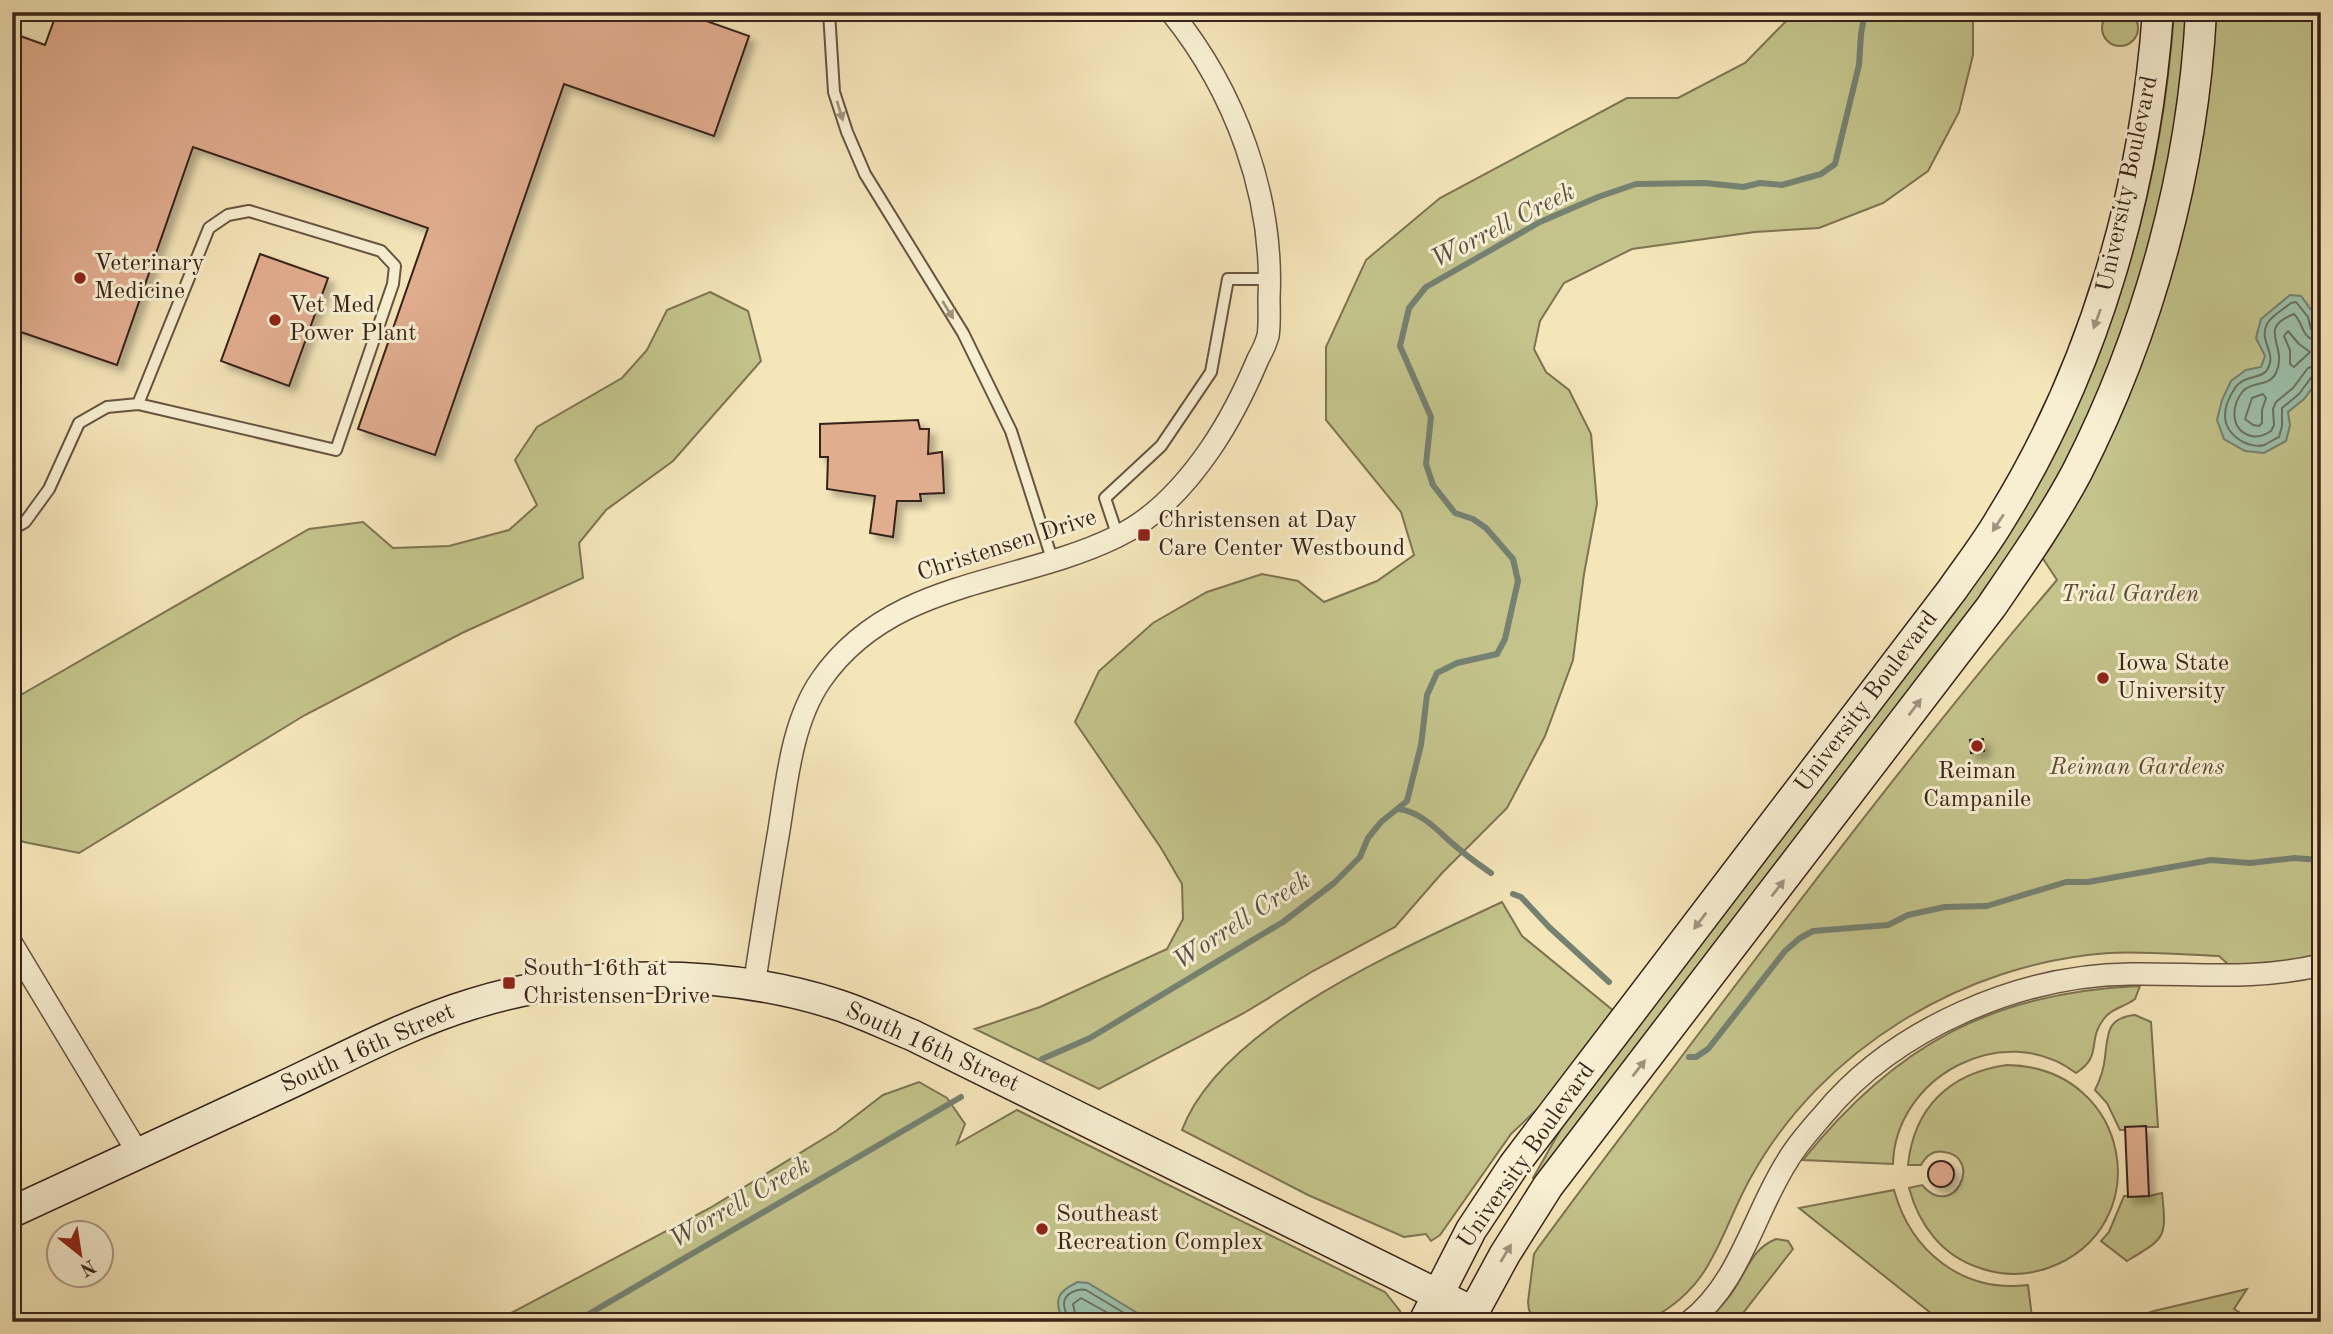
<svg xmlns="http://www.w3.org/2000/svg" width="2333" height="1334" viewBox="0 0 2333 1334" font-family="'Old Standard TT',serif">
  <defs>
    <filter id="shadow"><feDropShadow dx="6" dy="6" stdDeviation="3.5" flood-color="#0004"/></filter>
  </defs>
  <rect width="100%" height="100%" fill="#f5e6ba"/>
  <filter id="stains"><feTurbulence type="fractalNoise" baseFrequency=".00286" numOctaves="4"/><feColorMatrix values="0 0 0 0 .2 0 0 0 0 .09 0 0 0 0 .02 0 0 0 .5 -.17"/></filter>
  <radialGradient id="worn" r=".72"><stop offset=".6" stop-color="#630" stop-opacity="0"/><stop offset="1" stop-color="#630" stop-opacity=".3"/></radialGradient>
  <g fill="#c3c38b" stroke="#7e7352" stroke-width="2">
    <circle cx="2120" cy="28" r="18"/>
    <polygon points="1795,12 1973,12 1973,55 1959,112 1928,171 1883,203 1819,228 1755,232 1632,249 1564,283 1540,321 1534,349 1546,372 1569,390 1591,434 1597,504 1584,574 1573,660 1545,736 1507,808 1442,873 1395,927 1313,971 1244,1013 1099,1089 975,1029 1040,1007 1167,949 1183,919 1182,884 1161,848 1075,722 1099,671 1153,623 1207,592 1262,574 1298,581 1324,602 1377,581 1414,555 1401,512 1326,420 1326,347 1366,260 1440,198 1627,98 1678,98 1745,63"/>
    <path d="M2174 12H2191L2185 87 2148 263 2095 407 2027 535 1539 1182 1533 1178 1570 1113 1800 813 2098 354C2142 242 2166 132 2174 12Z"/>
    <path d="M2201 12H2321V965L2241 976 2219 956C2183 955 2145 951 2109 953 1964 963 1822 1049 1751 1177 1720 1232 1715 1284 1654 1317 1633 1328 1564 1322 1538 1322L1529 1310 1528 1302 1534 1254 1538 1248C1591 1175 1646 1104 1700 1032 1816 879 1932 726 2057 580L2034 545 2139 327Z"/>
    <polygon points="710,292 748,311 761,361 673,461 606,510 579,543 583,578 462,633 305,715 79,853 24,842 12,835 12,700 309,529 363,522 393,548 449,546 509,530 537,505 515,460 537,427 622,378 647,350 667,310"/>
    <path d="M1502 902 1522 936 1615 1012 1548 1099 1511 1134 1440 1235 1431 1241 1426 1234 1404 1237 1308 1195 1182 1130C1221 1025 1405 948 1502 902Z"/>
    <path d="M2140 986 2135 999C2125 1007 2111 1008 2103 1020 2087 1041 2103 1056 2076 1073 2003 1018 1895 1077 1893 1164L1803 1160C1895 1045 1993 992 2140 986Z"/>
    <path d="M2135 1015 2151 1022 2158 1127H2125V1130H2120L2107 1103 2095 1090C2100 1080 2104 1068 2105 1057 2108 1034 2106 1018 2135 1015Z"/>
    <path d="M2007 1065C2132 1067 2159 1228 2048 1268 2025 1276 2002 1276 1980 1268 1942 1256 1919 1225 1909 1188L1922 1185C1954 1222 1984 1157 1944 1152 1934 1150 1926 1156 1921 1165H1908C1914 1107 1950 1073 2007 1065Z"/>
    <polygon points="919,1082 947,1098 965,1124 957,1144 1017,1110 1385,1292 1400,1311 1403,1322 494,1322 710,1208 836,1131 883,1095"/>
    <path d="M1894 1190C1911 1252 1963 1293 2028 1285L2032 1317 2024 1322H1942L1799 1208Z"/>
    <path d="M2162 1193C2167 1239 2165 1238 2127 1261L2101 1241 2109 1232 2124 1196H2149Z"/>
    <path d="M1776 1239 1788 1241 1793 1249 1736 1322H1706C1717 1311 1727 1301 1735 1288 1748 1268 1752 1249 1776 1239Z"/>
    <polygon points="2247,1289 2234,1309 2255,1322 2139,1320 2142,1315 2154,1311"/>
  </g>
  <g fill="#9dc0ab" stroke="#758171" stroke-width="2">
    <polygon points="2290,295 2301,296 2315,315 2316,325 2321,325 2321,376 2304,399 2288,412 2290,425 2286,441 2264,453 2245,451 2224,439 2217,420 2222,400 2231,381 2246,370 2261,367 2265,356 2256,338 2261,319"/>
    <path d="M1078 1282 1088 1283 1152 1322H1063C1054 1300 1056 1292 1078 1282Z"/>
  </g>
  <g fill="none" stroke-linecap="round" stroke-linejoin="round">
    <g stroke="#6b7262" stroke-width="2">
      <polygon points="2288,331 2299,344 2310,352 2294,367 2290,364 2290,350 2284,336"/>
      <path d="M2321 332 2311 329 2308 317 2296 302 2291 303C2284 309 2271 316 2267 324 2258 341 2278 353 2267 370 2262 379 2243 375 2235 388 2221 409 2220 429 2243 442 2249 445 2258 447 2264 445 2269 443 2274 439 2279 437L2282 426V408L2299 394 2313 375 2321 373"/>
      <path d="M2321 341C2300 340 2305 325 2294 314 2255 329 2289 345 2276 373 2269 387 2252 381 2243 391 2231 406 2230 430 2251 436 2259 438 2265 435 2271 431L2274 425 2273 409 2276 402 2293 388 2308 368 2321 364"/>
      <polygon points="2263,394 2266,398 2262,410 2262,423 2259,426 2253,425 2245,419 2252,398"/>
      <path d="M1068 1322C1068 1316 1064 1310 1064 1304 1064 1293 1078 1288 1086 1290L1139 1322"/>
      <polyline points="1077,1322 1073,1304 1081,1298 1124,1322"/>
    </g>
    <g stroke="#758171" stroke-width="6">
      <path d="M1398 809C1424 812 1440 834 1459 849 1469 858 1480 865 1491 873"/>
      <polyline points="1513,894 1521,897 1549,927 1609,982"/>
      <polyline points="1689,1057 1696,1057 1708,1049 1785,951 1800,938 1813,931 1888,925 1908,915 1945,907 1987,906 2066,882 2088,882 2211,860 2250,863 2294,858 2321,860"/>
      <polyline points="1042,1059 1090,1038 1283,922 1334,883 1360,857 1368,838 1381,822 1407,801 1421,745 1427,695 1437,673 1457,663 1497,654 1505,639 1518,581 1513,559 1486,528 1473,519 1455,513 1433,485 1426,464 1431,417 1400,346 1409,308 1426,287 1540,222 1598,197 1636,184 1705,183 1743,187 1760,183 1782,185 1821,174 1835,164 1859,65 1861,34 1865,12"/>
      <polyline points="575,1322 961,1097"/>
    </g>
  </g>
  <g fill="#e1ad8f" stroke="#39231a" stroke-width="2" filter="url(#shadow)">
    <polygon points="57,12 681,12 749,36 714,136 564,84 435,455 358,429 428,228 193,147 117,365 12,329 12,135 18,119 12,117 12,33 45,45"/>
    <polygon points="260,254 328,278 289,386 221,361"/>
    <polygon points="918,420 920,429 929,429 928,454 942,452 944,493 920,494 921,501 897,501 893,537 870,533 875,496 827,489 828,457 820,457 820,424"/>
    <polygon points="1983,739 1984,751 1971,753 1970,740"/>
    <polygon points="2146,1126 2149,1196 2128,1197 2125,1127"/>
    <circle cx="1941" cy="1174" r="13"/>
  </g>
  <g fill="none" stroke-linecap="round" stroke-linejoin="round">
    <defs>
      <g id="service">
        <polyline points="829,12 834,92 847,132 865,174 963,333 1011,431 1053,562"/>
        <polyline points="12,529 25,522 49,489 79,423 107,407 138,404 336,450 393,284 395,266 381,251 249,211 228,215 209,228 138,404"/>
        <polyline points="1118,537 1105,498 1161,446 1211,372 1228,279 1270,279"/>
      </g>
      <g id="minor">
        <polyline points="12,944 138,1153"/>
        <path d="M754 986C762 934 770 882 779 830 787 780 792 722 821 680 891 579 1015 586 1116 537 1155 519 1187 483 1211 448 1230 420 1245 390 1258 359 1262 352 1266 343 1268 336 1270 324 1269 310 1269 298 1274 196 1235 91 1171 12"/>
        <path d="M1689 1322C1741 1282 1754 1212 1788 1160 1798 1143 1812 1128 1824 1114 1895 1028 2021 975 2130 974 2198 973 2253 981 2321 965"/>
      </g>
      <g id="secondary">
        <path d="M12 1212C102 1170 192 1128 282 1087 342 1059 409 1023 472 1004 584 969 725 968 838 1005 863 1013 887 1025 912 1035L1473 1312"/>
        <path d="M1424 1322 1471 1230 1514 1165 1952 590C1968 567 1986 544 2000 520 2095 367 2145 191 2158 12"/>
        <path d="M1468 1322 1505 1254 1548 1186 1991 607C2021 563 2052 519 2077 472 2149 331 2193 170 2201 12"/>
      </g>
    </defs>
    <use href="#service" stroke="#685442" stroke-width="14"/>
    <use href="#minor" stroke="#685442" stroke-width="24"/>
    <use href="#secondary" stroke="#39231a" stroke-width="33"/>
    <use href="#service" stroke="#f8efd2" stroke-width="10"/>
    <use href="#minor" stroke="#f8efd2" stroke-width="21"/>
    <use href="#secondary" stroke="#f8efd2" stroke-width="30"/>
  </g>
  <defs><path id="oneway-solid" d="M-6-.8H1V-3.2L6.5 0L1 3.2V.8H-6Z" transform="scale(1.75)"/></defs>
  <g fill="#a2937f">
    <use href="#oneway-solid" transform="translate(840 111) rotate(73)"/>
    <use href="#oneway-solid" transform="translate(948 310) rotate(58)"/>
    <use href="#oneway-solid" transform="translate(2097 319) rotate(110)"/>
    <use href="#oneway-solid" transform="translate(1998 523) rotate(123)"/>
    <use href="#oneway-solid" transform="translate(1915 707) rotate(-53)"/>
    <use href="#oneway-solid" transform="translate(1778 888) rotate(-52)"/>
    <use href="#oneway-solid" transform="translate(1700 921) rotate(127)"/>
    <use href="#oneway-solid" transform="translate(1639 1068) rotate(-52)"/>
    <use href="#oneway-solid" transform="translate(1506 1253) rotate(-59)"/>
  </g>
  <g fill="#8f2418" stroke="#f8efd2" stroke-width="2.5">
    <circle cx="80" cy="278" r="7"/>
    <circle cx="275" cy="320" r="7"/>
    <rect x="1137" y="528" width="14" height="14" rx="3.5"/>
    <circle cx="2103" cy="678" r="7"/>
    <circle cx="1977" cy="746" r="7"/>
    <rect x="502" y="976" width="14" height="14" rx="3.5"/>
    <circle cx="1042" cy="1229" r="7"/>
  </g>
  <g text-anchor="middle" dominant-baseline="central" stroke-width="6" stroke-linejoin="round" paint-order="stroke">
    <g font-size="24" fill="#39231a" stroke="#f8efd2">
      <text transform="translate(2128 184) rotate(-78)">University Boulevard</text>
      <text transform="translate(1007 546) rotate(-18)">Christensen Drive</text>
      <text transform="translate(1867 702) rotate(-53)">University Boulevard</text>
      <text transform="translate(932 1048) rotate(24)">South 16th Street</text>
      <text transform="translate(368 1049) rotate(-24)">South 16th Street</text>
      <text transform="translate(1527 1156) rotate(-55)">University Boulevard</text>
    </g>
    <g font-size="24" fill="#39231a" stroke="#f8efd2" text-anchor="start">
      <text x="94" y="264">Veterinary<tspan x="94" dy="28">Medicine</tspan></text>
      <text x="289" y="306">Vet Med<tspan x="289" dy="28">Power Plant</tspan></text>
      <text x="1158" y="521">Christensen at Day<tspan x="1158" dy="28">Care Center Westbound</tspan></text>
      <text x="2117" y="664">Iowa State<tspan x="2117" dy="28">University</tspan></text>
      <text x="1977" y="772" text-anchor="middle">Reiman<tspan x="1977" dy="28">Campanile</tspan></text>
      <text x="523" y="969">South 16th at<tspan x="523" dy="28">Christensen Drive</tspan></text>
      <text x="1056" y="1215">Southeast<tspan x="1056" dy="28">Recreation Complex</tspan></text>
    </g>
    <g font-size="24" font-style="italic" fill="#5c4b36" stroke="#f8efd2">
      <text x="2130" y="595">Trial Garden</text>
      <text x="2137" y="768">Reiman Gardens</text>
    </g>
    <g font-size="26" font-style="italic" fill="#575246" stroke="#f8efd2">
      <text transform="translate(1503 226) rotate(-27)">Worrell Creek</text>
      <text transform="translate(1242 921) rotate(-33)">Worrell Creek</text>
      <text transform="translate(740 1203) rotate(-30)">Worrell Creek</text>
    </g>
  </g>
  <rect width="2333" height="1334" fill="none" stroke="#f5e6ba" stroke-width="42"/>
  <rect x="14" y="14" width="2305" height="1306" fill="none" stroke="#39231a" stroke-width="3.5"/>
  <rect x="21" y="21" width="2291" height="1292" fill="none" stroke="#39231a" stroke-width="2"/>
  <g transform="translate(80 1254) rotate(150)"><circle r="33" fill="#f8efd2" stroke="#ac9d88" stroke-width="2"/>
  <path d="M0-5L12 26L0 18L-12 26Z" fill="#8f2418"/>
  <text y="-10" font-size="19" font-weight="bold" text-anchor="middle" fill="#39231a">N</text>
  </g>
  <rect width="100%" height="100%" filter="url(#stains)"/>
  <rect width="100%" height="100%" fill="url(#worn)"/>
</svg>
